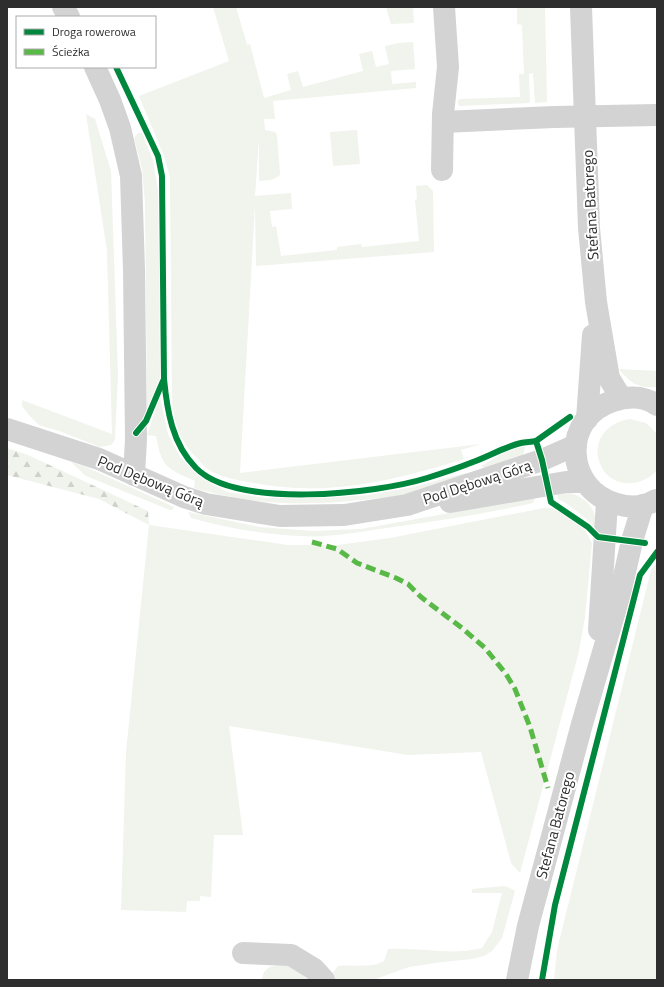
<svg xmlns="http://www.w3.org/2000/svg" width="664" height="987" viewBox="0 0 664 987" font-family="'Titillium Web',sans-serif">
  <defs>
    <pattern id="forest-firs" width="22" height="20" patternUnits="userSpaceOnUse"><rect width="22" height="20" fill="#f0f4ec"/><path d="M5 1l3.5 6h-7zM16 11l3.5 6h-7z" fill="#ced2cb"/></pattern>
  </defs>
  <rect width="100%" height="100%" fill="#fff"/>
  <g fill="#f0f4ec">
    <path d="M213 7H236L246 41 247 45 250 44 264 98 291 90 287 74 298 71 303 87 363 71 359 54 372 51 376 67 389 64 385 47V46L399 43 413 42 415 69 391 71 392 84 416 82V88L273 101 275 119H264L265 130 275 132 277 135 280 174 279 176 271 180 259 181V138L255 196 291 193 292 209 270 211 272 227 276 226 281 256 337 250V247L361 244 362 247 419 241 415 200 417 199 416 186 427 185 433 191 434 252 256 266 255 205 240 473 481 444 461 450 464 459C393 481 324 498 249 482 236 480 221 477 209 470 205 468 201 463 198 459 180 441 176 428 172 403L170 177 164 156 139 96 229 61Z"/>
    <polygon points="386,7 413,7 414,23 391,24"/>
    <polygon points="517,7 545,7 547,102 535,103 533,73 529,74 530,103 459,106 458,103 458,100 461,99 520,97 519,74 524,74 522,25 517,24"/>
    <polygon points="86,114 95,119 111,171 118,375 115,440 111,445 100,447 59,431 39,425 29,415 22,406 22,400 112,434 107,251"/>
    <polygon points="357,130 360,164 333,166 330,132"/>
    <polygon points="138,133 142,133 153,160 159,196 161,375 147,409 145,203 142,169 134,138"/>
    <path d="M619 369 657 371V387C638 388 631 384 619 369Z"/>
    <path d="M160 397 168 434 180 457 200 477 227 492 266 498H320L369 495 413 487 466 473 464 478C454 482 443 486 432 489 409 495 384 498 360 500 300 506 253 505 194 488L195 481C167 469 161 466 156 436L147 435Z"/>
    <path d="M630 419 646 423 657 434V470C643 487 614 489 602 468 589 444 606 422 630 419Z"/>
    <polygon points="520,447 525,447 523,456 485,468 481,466 512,449"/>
    <polygon points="71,462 86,467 174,507 172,510 170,510 86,476"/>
    <path d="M562 491C583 495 597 505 596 528 584 517 573 506 558 499L557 492Z"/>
    <path d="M536 494 533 503C485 514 436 521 387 528 358 532 328 538 299 536 263 534 226 528 191 518L188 512 259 527 313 531 361 529 466 510Z"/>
    <polygon points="544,508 554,508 562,512 584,528 592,543 585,617 579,651 520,873 511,863 481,752 408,755 229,726 243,835 214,835 211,897 200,896 200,901 187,901 186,912 121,910 126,752 149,525 288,545 338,545 390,538"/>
    <polygon points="657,562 657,980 554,980 557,950 651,570"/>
    <path d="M504 886 510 888 515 891 502 938 492 951 484 956 472 959 442 962 409 967 373 980H332V974L338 966C354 964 370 969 384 961L388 949C419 947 452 956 482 948L492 932 502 893H472V889Z"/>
    <path d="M283 963 314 980H262C264 966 271 967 283 963Z"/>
  </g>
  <polygon fill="url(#forest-firs)" points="7,448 28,455 148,511 149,525 99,499 7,475"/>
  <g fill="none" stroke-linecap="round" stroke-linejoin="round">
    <g stroke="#d3d3d3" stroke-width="22">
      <polyline points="63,7 69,17"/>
      <polyline points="581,7 589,228 596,302 609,378 621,398"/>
      <polyline points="95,67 110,100 120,128 131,176 134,270 136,439 134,475"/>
      <polyline points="443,122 554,117 657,115"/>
      <polyline points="442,170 443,114 448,67 444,7"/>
      <polyline points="587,419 593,335"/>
      <polyline points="7,429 99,459 184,497 206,504 280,516 344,515 407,505 542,460 576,445"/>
      <path d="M656 500C644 507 630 508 617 504 565 490 560 418 613 401 628 396 644 396 657 405"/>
      <polyline points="450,502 566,482 584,482"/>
      <polyline points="599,630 607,502"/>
      <polyline points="243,953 291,955 314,969 324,980"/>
      <polyline points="517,980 528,926 582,724 620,594 632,541 643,505"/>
    </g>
    <polyline stroke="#58b947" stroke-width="5" stroke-dasharray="10 5" stroke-linecap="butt" points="312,542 337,549 357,563 396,578 408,584 421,597 462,628 485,648 506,674 515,689 530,727 548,788"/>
    <defs>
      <g id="cycleway">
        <path d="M116 67 158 156 162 176 164 379C167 410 172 444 196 468 236 509 376 494 427 478 443 473 458 468 473 462 489 456 505 447 521 443 525 442 531 442 536 441"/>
        <polyline points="570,417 536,441 542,460 551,502 588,527 598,537 645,543"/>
        <polyline points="136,433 146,421 163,381"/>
        <polyline points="542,980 555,905 640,575 657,552"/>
      </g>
    </defs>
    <use href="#cycleway" stroke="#fff" stroke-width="8"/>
    <use href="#cycleway" stroke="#00873e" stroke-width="6"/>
  </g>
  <g text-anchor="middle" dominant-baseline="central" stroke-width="4" stroke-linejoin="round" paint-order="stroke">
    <g font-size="15" fill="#2e2e2e" stroke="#fff">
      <text transform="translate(590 205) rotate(-93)">Stefana Batorego</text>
      <text transform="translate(151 481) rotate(22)">Pod Dębową Górą</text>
      <text transform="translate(477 482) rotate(-18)">Pod Dębową Górą</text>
      <text transform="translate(555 825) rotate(-75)">Stefana Batorego</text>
    </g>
  </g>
  <rect width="664" height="987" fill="none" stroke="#2e2e2e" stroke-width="16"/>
  <rect x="16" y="16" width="140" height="52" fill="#ffffff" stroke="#ababab"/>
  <rect x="24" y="29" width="20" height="6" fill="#00873e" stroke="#ababab"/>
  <text x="52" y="36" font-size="12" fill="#2e2e2e">Droga rowerowa</text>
  <rect x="24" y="49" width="20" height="6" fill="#58b947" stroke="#ababab"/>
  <text x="52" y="56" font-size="12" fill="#2e2e2e">Ścieżka</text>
</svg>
